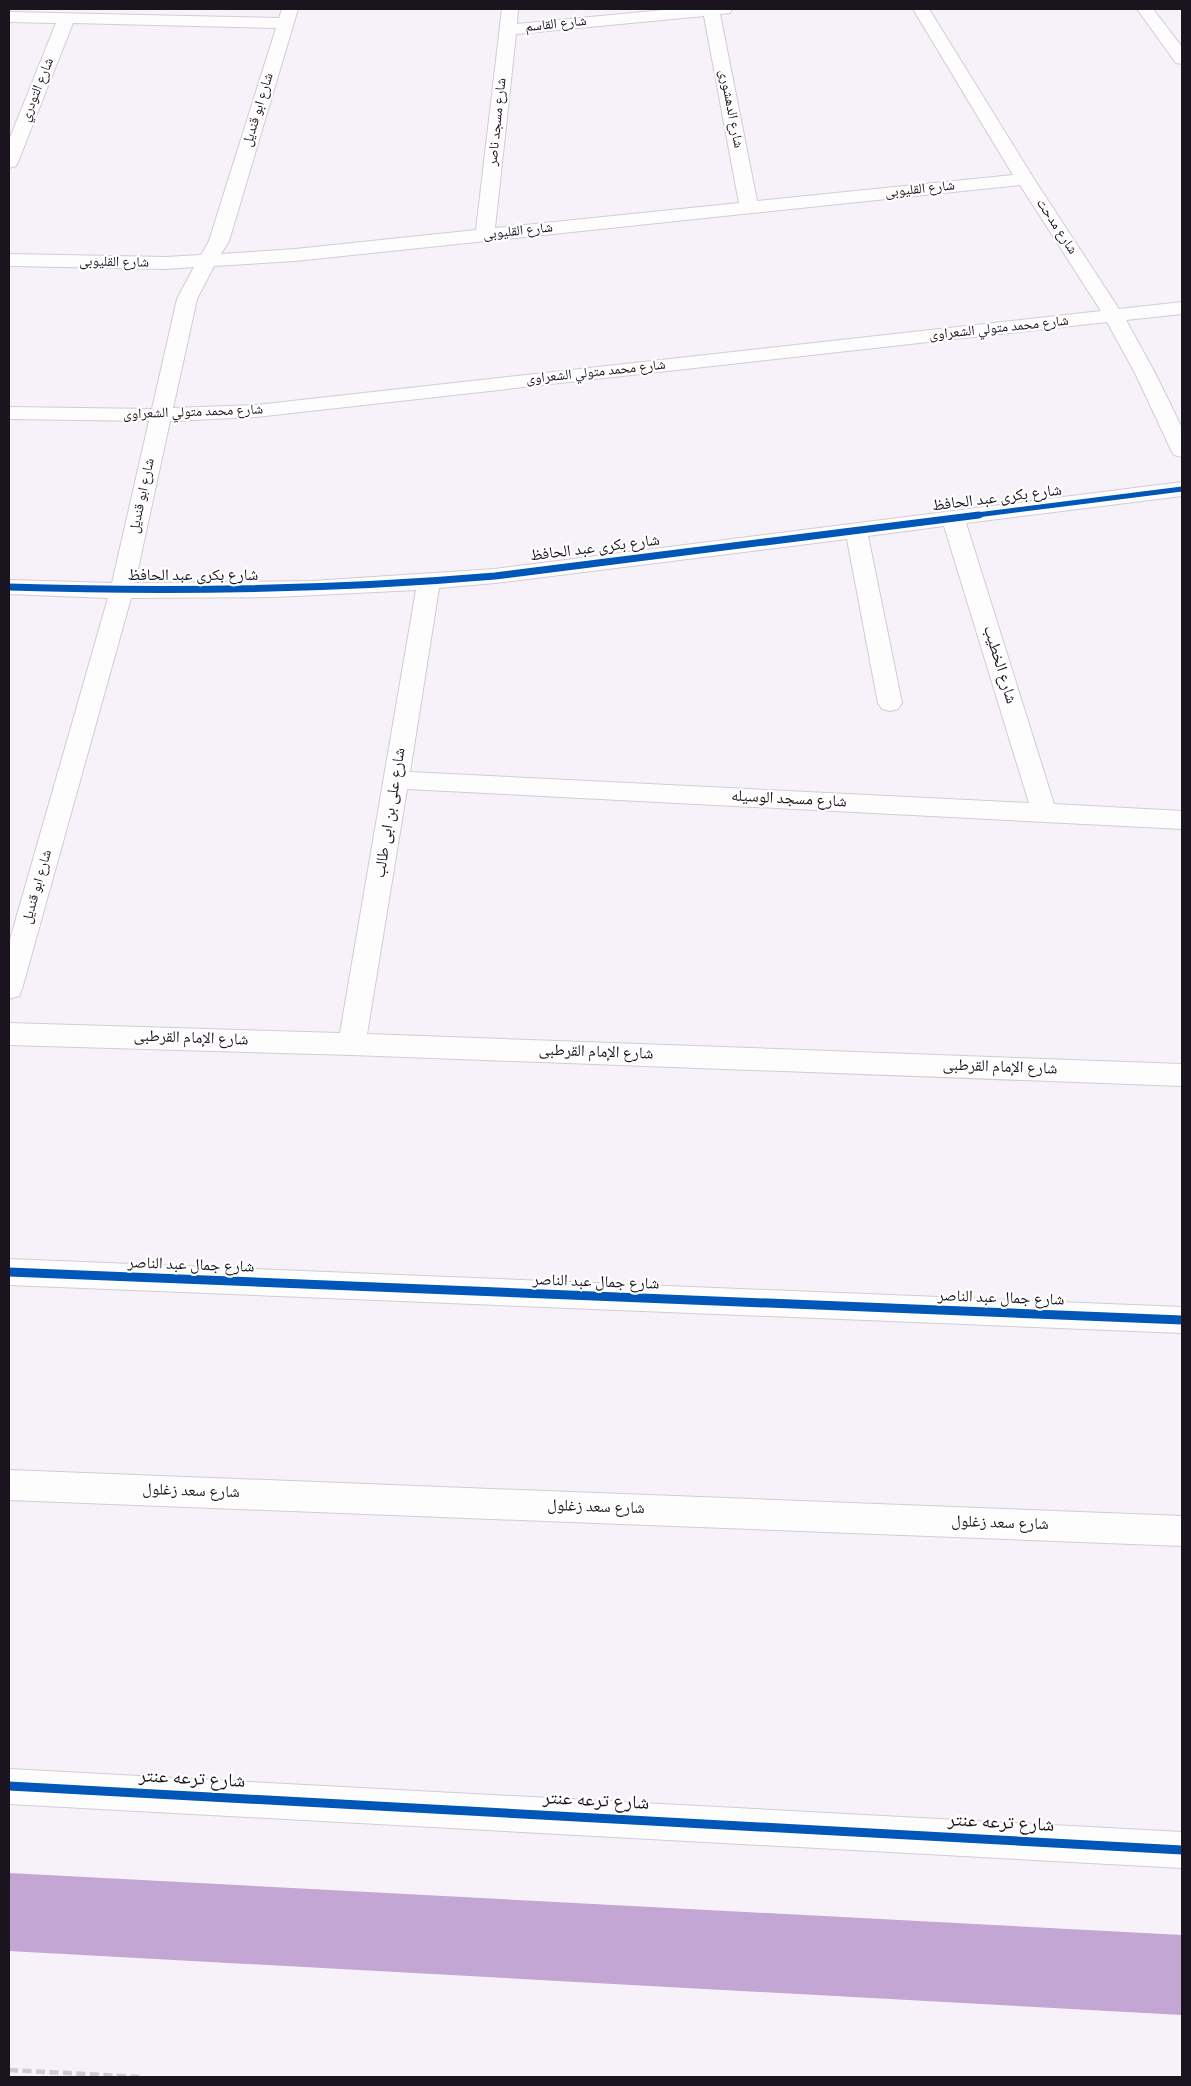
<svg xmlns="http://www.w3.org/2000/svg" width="1191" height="2086" viewBox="0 0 1191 2086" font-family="Georgia,'Noto Naskh Arabic',serif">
  <rect width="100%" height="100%" fill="#f7f2fa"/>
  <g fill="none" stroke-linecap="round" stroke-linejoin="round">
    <polygon fill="#c3a6d3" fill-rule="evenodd" points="9,1873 1182,1935 1182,2015 9,1951"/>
    <defs>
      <g id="street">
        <path d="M282 9H298L229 241 221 254 295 249 476 230 502 9H518L517 24 674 9H732L730 13 720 14 757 201 1013 175 913 9H929L1034 179 1119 309 1182 302V314L1126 320 1155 373 1182 428V457L1174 455 1171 450 1135 373 1107 322 256 417 170 421 135 583 312 581 495 569 1182 482V496L966 523 1054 804 1182 811V829L407 789 367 1034 1182 1064V1086L352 1055 9 1045V1023L340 1033 416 590 276 597 131 598 22 989 19 996 9 999V943L108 598 9 594V580L112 583 149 421 9 419V407L152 409 177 299 194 267 166 269 9 266V254L166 257 201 255 209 241 276 28 73 23 18 162 16 166 9 168V140L56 23 9 22V12L279 18ZM704 16 739 203 495 228 516 34ZM1020 185 1101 311 256 405 173 408 197 299 214 266 295 261ZM944 526 1029 803 410 772 439 588 495 583 847 539 878 703 882 709 890 711 898 709 902 703 868 536Z"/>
        <polygon points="1137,9 1153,9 1182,47 1182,64 1176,63"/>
        <polygon points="9,1259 1182,1307 1182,1333 9,1285"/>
        <polygon points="9,1470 1182,1516 1182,1546 9,1500"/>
        <polygon points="9,1769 1182,1832 1182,1868 9,1804"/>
      </g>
    </defs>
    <use href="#street" stroke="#d1ccd4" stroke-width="2"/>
    <use href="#street" fill="#fefdfe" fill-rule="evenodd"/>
    <polyline stroke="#cdccce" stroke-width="4.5" stroke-dasharray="9 4.5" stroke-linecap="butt" points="9,2070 141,2077"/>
    <defs>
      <polyline id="cycleway-far2" points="969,516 1182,489"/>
      <path id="cycleway-far1" d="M9 587C173 592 332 590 495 576L979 515"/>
      <g id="cycleway">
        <polyline points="9,1272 1182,1320"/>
        <polyline points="9,1786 1182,1850"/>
      </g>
    </defs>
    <use href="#cycleway-far2" stroke="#fff" stroke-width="7"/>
    <use href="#cycleway-far1" stroke="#fff" stroke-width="10"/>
    <use href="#cycleway" stroke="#fff" stroke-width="12"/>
    <use href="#cycleway-far2" stroke="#0057b8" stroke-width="5"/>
    <use href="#cycleway-far1" stroke="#0057b8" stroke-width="7"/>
    <use href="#cycleway" stroke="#0057b8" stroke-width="9"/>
  </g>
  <g text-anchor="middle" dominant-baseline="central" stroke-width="4.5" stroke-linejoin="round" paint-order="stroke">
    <g font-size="14" fill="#1a141e" stroke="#fff">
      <text transform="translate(556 25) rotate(-6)">شارع القاسم</text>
      <text transform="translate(38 90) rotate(-68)">شارع التودري</text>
      <text transform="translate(730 109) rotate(79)">شارع الدهشورى</text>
      <text transform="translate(259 110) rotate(-73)">شارع ابو قنديل</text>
      <text transform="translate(498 122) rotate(-84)">شارع مسجد ناصر</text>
      <text transform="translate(920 190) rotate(-6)">شارع القليوبى</text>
      <text transform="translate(1056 227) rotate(57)">شارع مدحت</text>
      <text transform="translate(518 232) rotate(-6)">شارع القليوبى</text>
      <text transform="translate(114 263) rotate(1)">شارع القليوبى</text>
      <text transform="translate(999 329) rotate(-6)">شارع محمد متولي الشعراوى</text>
      <text transform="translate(596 373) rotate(-6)">شارع محمد متولي الشعراوى</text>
      <text transform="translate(193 413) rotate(-2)">شارع محمد متولي الشعراوى</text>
      <text transform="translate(143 496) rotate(-78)">شارع ابو قنديل</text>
      <text transform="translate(38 887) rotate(-74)">شارع ابو قنديل</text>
    </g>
    <g font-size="16" fill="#1a141e" stroke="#fff">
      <text transform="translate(997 499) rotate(-7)">شارع بكرى عبد الحافظ</text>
      <text transform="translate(595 549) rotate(-7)">شارع بكرى عبد الحافظ</text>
      <text x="193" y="576">شارع بكرى عبد الحافظ</text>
      <text transform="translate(999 665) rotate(73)">شارع الخطيب</text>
      <text transform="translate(789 800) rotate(3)">شارع مسجد الوسيله</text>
      <text transform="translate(391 813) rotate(-81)">شارع على بن ابى طالب</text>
      <text transform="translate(191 1039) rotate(2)">شارع الإمام القرطبى</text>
      <text transform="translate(596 1053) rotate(2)">شارع الإمام القرطبى</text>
      <text transform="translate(1000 1068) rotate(2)">شارع الإمام القرطبى</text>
      <text transform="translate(191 1266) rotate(2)">شارع جمال عبد الناصر</text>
      <text transform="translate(596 1283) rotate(2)">شارع جمال عبد الناصر</text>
      <text transform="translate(1001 1299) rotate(2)">شارع جمال عبد الناصر</text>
      <text transform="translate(191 1492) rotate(2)">شارع سعد زغلول</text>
      <text transform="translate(596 1508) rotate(2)">شارع سعد زغلول</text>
      <text transform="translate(1000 1524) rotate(2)">شارع سعد زغلول</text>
    </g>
    <g font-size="19" fill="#1a141e" stroke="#fff">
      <text transform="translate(192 1780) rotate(3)">شارع ترعه عنتر</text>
      <text transform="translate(596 1802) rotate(3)">شارع ترعه عنتر</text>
      <text transform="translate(1001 1824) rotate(3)">شارع ترعه عنتر</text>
    </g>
  </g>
  <rect width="1191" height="2086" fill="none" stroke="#1a141e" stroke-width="20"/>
</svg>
